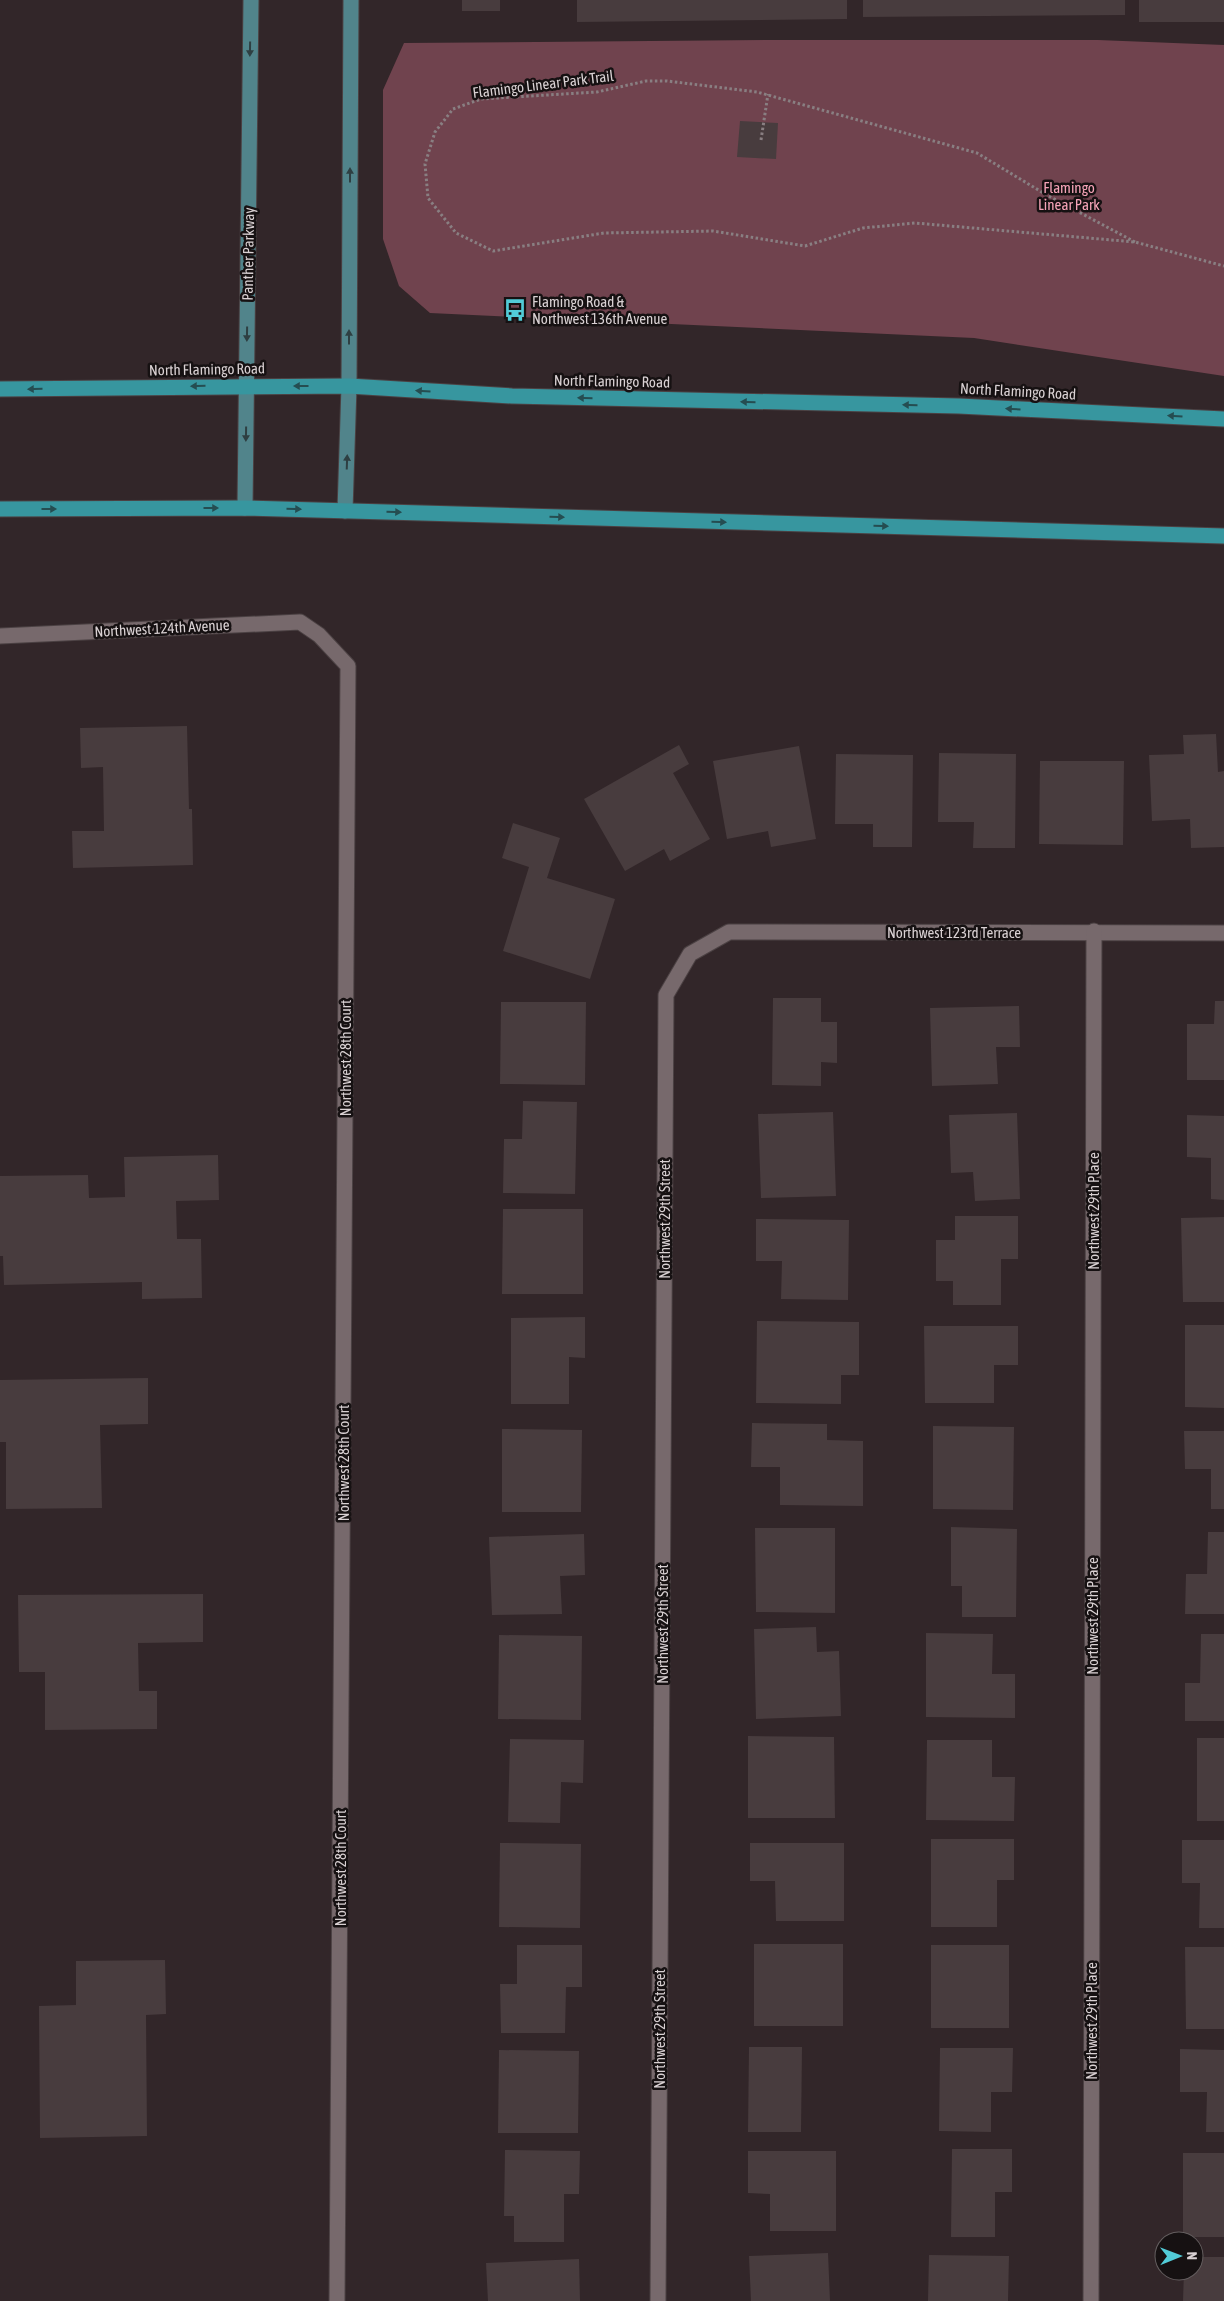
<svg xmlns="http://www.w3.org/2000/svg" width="1224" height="2301" viewBox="0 0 1224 2301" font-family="'Asap Condensed',sans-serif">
  <rect width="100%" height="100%" fill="#322629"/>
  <polygon fill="#70434e" points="773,40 1098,40 1224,45 1224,376 974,338 430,313 399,286 383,239 383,90 404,43"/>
  <g fill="#483c3e">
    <rect x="462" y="0" width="38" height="11"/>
    <polygon points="577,0 847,0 847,19 577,22"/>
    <polygon points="863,0 1125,0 1125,15 863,17"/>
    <rect x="1139" y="0" width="85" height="22"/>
    <polygon points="740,121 778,123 776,159 737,157"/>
    <polygon points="187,726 189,809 192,809 193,865 73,868 72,831 104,831 103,767 81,768 80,728"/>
    <polygon points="1216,734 1218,772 1224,771 1224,847 1191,848 1190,819 1152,821 1149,755 1184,754 1183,735"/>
    <polygon points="679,745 689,764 673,773 710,839 670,861 664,849 625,871 584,799"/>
    <polygon points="799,746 816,839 771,847 768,831 727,839 713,761"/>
    <polygon points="939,753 1016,754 1015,848 973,848 974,822 938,822"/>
    <polygon points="836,754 913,755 912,847 873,847 873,824 835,824"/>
    <polygon points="1040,761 1124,761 1123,845 1039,844"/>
    <polygon points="513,823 560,838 547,878 615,899 590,979 503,951 529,867 502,858"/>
    <polygon points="773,998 821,998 821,1022 837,1022 837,1063 821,1062 821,1086 772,1085"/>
    <polygon points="1215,1001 1224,1001 1224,1080 1187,1080 1187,1024 1214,1024"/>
    <polygon points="501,1002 586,1002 585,1085 500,1084"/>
    <polygon points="1019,1006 1020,1047 996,1047 998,1084 932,1086 930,1008"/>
    <polygon points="523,1101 577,1102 575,1194 503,1193 504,1139 522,1139"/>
    <polygon points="833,1112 836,1196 761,1198 758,1114"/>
    <polygon points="1017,1113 1020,1199 975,1201 973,1172 951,1173 949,1115"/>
    <polygon points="1187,1115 1224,1116 1224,1200 1211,1199 1211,1158 1187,1157"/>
    <polygon points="218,1155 219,1200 176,1201 177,1239 201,1239 202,1298 142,1299 142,1282 4,1285 3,1256 0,1256 0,1176 88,1175 89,1198 125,1197 124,1157"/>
    <polygon points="503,1209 583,1209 583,1294 502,1294"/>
    <polygon points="955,1216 1018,1216 1018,1259 1001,1259 1001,1305 953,1305 953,1281 936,1281 936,1240 955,1240"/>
    <polygon points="1224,1217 1224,1302 1183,1302 1181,1218"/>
    <polygon points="756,1219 849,1220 848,1300 781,1299 782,1261 756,1261"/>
    <polygon points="585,1317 585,1358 569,1357 569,1404 511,1404 511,1318"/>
    <polygon points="757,1321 859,1322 859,1375 841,1375 841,1404 756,1403"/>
    <polygon points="1185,1325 1224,1325 1224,1408 1185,1407"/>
    <polygon points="924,1326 1018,1326 1018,1365 994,1365 994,1403 925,1403"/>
    <polygon points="148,1378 148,1424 100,1425 102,1508 6,1509 6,1442 0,1442 0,1380"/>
    <polygon points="752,1423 827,1424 827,1440 863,1441 863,1506 780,1505 780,1467 751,1467"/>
    <polygon points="933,1426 1014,1427 1013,1510 933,1509"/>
    <polygon points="502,1429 582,1430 581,1512 502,1512"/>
    <polygon points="1184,1431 1224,1431 1224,1509 1211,1509 1211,1469 1185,1469"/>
    <polygon points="951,1527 1017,1529 1016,1617 962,1617 962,1586 951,1586"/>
    <polygon points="755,1528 835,1528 835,1613 756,1612"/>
    <polygon points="1208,1532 1224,1532 1224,1614 1185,1614 1186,1574 1207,1574"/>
    <polygon points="584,1534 585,1575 560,1576 562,1614 492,1615 489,1537"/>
    <polygon points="203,1594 203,1642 138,1643 139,1691 157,1691 157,1729 45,1730 45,1672 19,1672 18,1595"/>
    <polygon points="816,1627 817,1652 839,1651 841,1716 756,1719 754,1629"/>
    <polygon points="926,1633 993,1634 992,1674 1015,1674 1015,1718 926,1717"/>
    <polygon points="1201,1634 1224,1634 1224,1721 1185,1721 1185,1683 1200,1683"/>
    <polygon points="499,1635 582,1636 581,1720 498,1719"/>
    <polygon points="748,1736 834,1737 835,1818 748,1818"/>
    <rect x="1197" y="1738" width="27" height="83"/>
    <polygon points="510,1739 584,1740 583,1783 561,1782 560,1823 508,1822"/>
    <polygon points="927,1740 992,1740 992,1777 1015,1777 1014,1821 926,1820"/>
    <polygon points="931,1839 1014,1839 1014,1880 997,1880 997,1927 931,1927"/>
    <polygon points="1182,1840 1224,1840 1224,1928 1199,1928 1200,1883 1182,1883"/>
    <polygon points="500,1843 581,1844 580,1928 499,1927"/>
    <polygon points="750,1843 844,1843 844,1921 776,1921 775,1881 750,1881"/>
    <rect x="754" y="1944" width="89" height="82"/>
    <polygon points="517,1945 582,1945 582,1987 566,1987 565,2033 501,2033 500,1984 517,1984"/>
    <rect x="931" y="1945" width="78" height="83"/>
    <polygon points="1185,1947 1224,1947 1224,2029 1186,2029"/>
    <polygon points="165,1960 166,2014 146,2015 147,2136 40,2138 39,2006 76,2005 76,1961"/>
    <polygon points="749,2047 802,2047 801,2132 748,2132"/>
    <polygon points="940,2048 1013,2048 1012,2092 991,2092 991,2132 939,2131"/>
    <polygon points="1180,2049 1224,2050 1224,2132 1206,2132 1207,2092 1180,2092"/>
    <polygon points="499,2050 579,2051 578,2133 498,2133"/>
    <polygon points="952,2149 1012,2149 1012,2192 995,2192 995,2237 951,2237"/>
    <polygon points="505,2150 580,2151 579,2194 564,2194 564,2242 514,2242 514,2216 504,2216"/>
    <polygon points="748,2151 836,2151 836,2231 770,2231 770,2194 748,2193"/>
    <rect x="1183" y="2153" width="41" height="84"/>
    <polygon points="828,2253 830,2301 751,2301 749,2256"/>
    <polygon points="929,2255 1009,2256 1008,2301 928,2301"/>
    <polygon points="1194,2257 1224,2257 1224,2301 1183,2301 1184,2271 1194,2271"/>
    <polygon points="579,2259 580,2301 488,2301 486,2263"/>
  </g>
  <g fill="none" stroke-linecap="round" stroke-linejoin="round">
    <defs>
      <g id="minor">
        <polyline points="0,636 300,622 319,635 348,666 337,2301"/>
        <polyline points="658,2301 666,995 690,954 729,932 1224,933"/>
        <polyline points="1091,2301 1094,931"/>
      </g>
      <g id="major">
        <polyline points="245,508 251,0"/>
        <polyline points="345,511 349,386 351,0"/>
      </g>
      <g id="highway">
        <polyline points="0,389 349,386 512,396 959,406 1224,419"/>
        <polyline points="0,509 245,508 1224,536"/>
      </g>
    </defs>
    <use href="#minor" stroke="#4b4143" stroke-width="17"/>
    <use href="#major" stroke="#4b4143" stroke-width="17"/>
    <use href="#highway" stroke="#4b4143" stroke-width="17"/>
    <g stroke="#897f82" stroke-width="3" stroke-dasharray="2.5 2.5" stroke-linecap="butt">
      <polyline points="761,140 768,94"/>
      <polyline points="1135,242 1045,194 977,153 757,92 667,81 646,81 597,92 481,99 453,109 435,132 425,164 428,198 456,233 493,251 604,233 713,231 805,246 863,228 915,223 1135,242 1224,266"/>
    </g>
    <use href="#minor" stroke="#77696c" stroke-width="15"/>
    <use href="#major" stroke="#51848b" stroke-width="15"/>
    <use href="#highway" stroke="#37969f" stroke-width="15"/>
  </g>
  <defs><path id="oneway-solid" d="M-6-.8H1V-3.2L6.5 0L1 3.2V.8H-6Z" transform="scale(1.25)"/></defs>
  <g fill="#2e3f42">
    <use href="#oneway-solid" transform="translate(250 49) rotate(91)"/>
    <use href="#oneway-solid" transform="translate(350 175) rotate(-90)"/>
    <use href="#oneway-solid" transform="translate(247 334) rotate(91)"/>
    <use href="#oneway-solid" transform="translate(349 337) rotate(-90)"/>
    <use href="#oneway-solid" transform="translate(246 434) rotate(91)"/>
    <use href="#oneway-solid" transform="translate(347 462) rotate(-88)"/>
  </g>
  <g fill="#254d51">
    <use href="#oneway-solid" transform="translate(198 386) rotate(179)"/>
    <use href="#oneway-solid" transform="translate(301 386) rotate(-180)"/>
    <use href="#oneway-solid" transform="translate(35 389) rotate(179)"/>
    <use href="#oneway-solid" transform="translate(423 391) rotate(-176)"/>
    <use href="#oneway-solid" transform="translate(585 398) rotate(-179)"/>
    <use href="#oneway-solid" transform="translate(748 402) rotate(-179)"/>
    <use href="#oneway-solid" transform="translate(910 405) rotate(-179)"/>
    <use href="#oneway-solid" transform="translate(1013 409) rotate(-177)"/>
    <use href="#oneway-solid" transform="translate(1175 416) rotate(-177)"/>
    <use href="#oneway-solid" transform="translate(211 508)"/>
    <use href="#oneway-solid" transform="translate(49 509)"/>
    <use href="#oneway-solid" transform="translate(294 509) rotate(2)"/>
    <use href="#oneway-solid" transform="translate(394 512) rotate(2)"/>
    <use href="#oneway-solid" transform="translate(557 517) rotate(2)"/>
    <use href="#oneway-solid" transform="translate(719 522) rotate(2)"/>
    <use href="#oneway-solid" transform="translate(881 526) rotate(2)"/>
  </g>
  <defs>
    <symbol id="bus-bare" viewBox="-9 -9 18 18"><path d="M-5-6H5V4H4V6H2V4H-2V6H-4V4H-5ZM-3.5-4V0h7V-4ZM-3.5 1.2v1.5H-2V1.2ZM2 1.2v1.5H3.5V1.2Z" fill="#52cbd7" stroke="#161112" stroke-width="2.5" paint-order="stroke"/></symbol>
  </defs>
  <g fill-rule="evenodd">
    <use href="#bus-bare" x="499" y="294" width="32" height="32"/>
  </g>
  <g text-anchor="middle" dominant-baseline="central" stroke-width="5" stroke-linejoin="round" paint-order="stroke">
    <g font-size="15" fill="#d9d1d3" stroke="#161112">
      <text transform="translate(543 84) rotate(-7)">Flamingo Linear Park Trail</text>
      <text transform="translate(248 254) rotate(-89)">Panther Parkway</text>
      <text transform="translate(207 369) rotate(-1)">North Flamingo Road</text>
      <text transform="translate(612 381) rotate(1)">North Flamingo Road</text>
      <text transform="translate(1018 391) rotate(3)">North Flamingo Road</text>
      <text transform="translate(162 628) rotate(-3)">Northwest 124th Avenue</text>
      <text x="954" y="932">Northwest 123rd Terrace</text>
      <text transform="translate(345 1058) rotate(-90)">Northwest 28th Court</text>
      <text transform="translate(1093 1211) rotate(-90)">Northwest 29th Place</text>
      <text transform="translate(664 1219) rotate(-90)">Northwest 29th Street</text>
      <text transform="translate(343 1463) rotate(-90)">Northwest 28th Court</text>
      <text transform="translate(1092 1616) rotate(-90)">Northwest 29th Place</text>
      <text transform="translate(662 1624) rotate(-90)">Northwest 29th Street</text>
      <text transform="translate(340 1868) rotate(-90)">Northwest 28th Court</text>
      <text transform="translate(1091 2021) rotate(-90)">Northwest 29th Place</text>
      <text transform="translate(659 2029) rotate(-90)">Northwest 29th Street</text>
    </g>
    <g font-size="15" fill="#f6a4b8" stroke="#161112">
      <text x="1069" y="187">Flamingo<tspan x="1069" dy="17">Linear Park</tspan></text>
    </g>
    <g font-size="15" fill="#d9d1d3" stroke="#161112" text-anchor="start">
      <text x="532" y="301">Flamingo Road &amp;<tspan x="532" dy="17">Northwest 136th Avenue</tspan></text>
    </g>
  </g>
  <g transform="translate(1179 2256) rotate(89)"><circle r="24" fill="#161112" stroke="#645e5f"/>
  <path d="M0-4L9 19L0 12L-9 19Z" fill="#52cbd7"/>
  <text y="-8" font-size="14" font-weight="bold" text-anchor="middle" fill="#d9d1d3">N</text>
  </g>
</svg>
